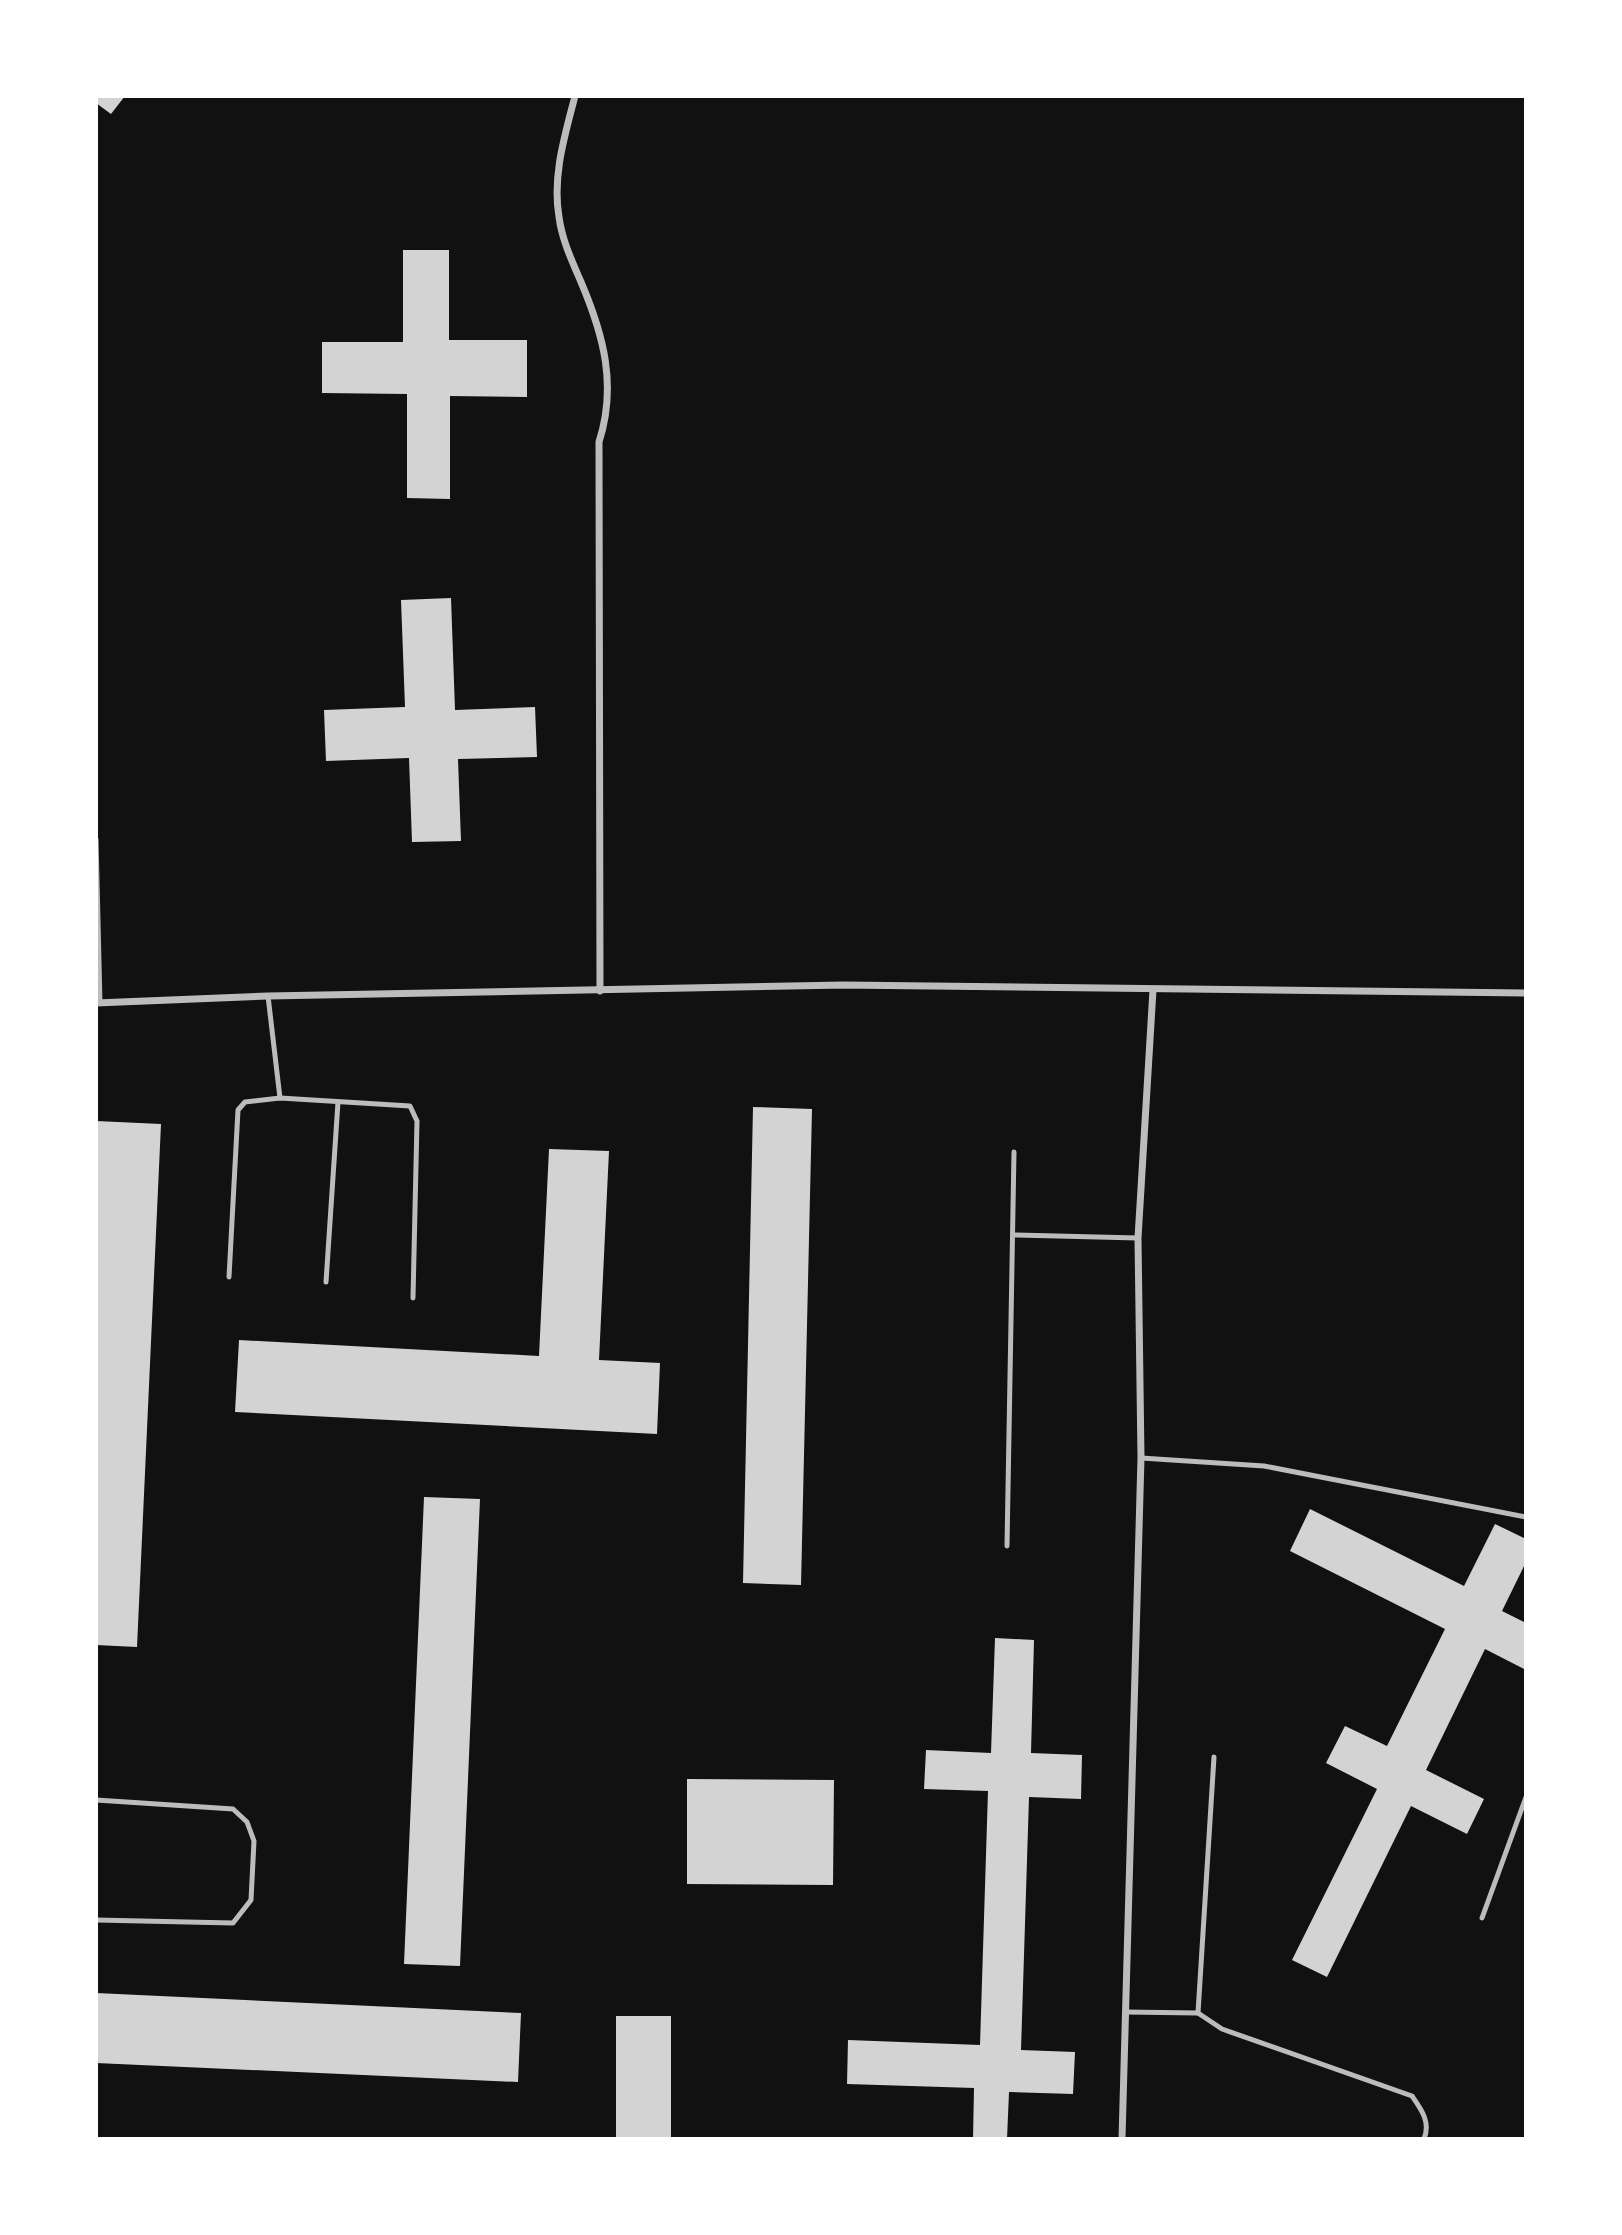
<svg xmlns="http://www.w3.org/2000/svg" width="1622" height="2235" viewBox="0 0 1622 2235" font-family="'Nunito Sans',sans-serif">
  <rect width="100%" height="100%" fill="#111"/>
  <g fill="#d3d3d3">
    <polygon points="96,96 125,96 111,114 96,103"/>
    <polygon points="403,250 449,250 449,340 527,340 527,397 450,396 450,499 407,498 407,394 322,393 322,342 403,342"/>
    <polygon points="451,598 455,710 535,707 537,757 458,759 461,841 412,842 409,758 326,761 324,710 405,707 401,600"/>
    <polygon points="753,1107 812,1109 801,1585 743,1583"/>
    <polygon points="96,1121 161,1124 137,1647 96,1645"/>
    <polygon points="549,1149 609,1151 599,1360 660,1363 657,1434 235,1412 239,1340 539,1356"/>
    <polygon points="424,1497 480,1499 460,1966 404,1964"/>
    <polygon points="1310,1509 1464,1586 1495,1524 1526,1539 1526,1562 1502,1611 1526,1623 1526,1670 1485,1649 1426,1770 1484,1799 1467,1834 1411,1806 1327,1977 1292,1960 1377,1789 1326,1763 1345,1726 1387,1746 1445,1629 1290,1551"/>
    <polygon points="995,1638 1034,1640 1031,1753 1082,1755 1081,1799 1029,1797 1021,2050 1075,2052 1073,2094 1009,2092 1007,2139 973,2139 974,2088 847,2084 848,2040 980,2045 988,1791 924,1789 926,1750 991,1753"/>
    <polygon points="687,1779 834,1780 833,1885 687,1884"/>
    <polygon points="96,1993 521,2013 518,2082 96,2063"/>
    <rect x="616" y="2016" width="55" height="123"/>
  </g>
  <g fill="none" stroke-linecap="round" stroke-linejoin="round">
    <g stroke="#bcbcbc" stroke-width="5">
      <polyline points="96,839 100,1003"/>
      <polyline points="268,996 280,1098"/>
      <polyline points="1013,1235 1138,1238"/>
      <polyline points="229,1277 238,1110 245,1102 280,1098 410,1106 417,1121 413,1298"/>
      <polyline points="326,1282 338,1102"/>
      <polyline points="1141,1458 1264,1466 1526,1517"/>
      <polyline points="1007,1546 1014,1152"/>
      <polyline points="96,1800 233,1809 247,1822 254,1841 251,1900 233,1923 96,1920"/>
      <polyline points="1482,1918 1526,1797"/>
      <path d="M1125 2012 1198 2013 1222 2029 1412 2096C1421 2109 1431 2122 1424 2139"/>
      <polyline points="1198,2013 1214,1757"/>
    </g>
    <g stroke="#bcbcbc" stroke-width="7">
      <path d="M575 96C565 135 552 176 559 217 562 240 572 261 581 282 604 336 617 386 599 442L600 991"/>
      <polyline points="96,1003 268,996 844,985 1526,993"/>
      <polyline points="1122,2139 1141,1458 1138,1238 1153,990"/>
    </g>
  </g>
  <rect width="1622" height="2235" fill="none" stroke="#ffffff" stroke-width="196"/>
</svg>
